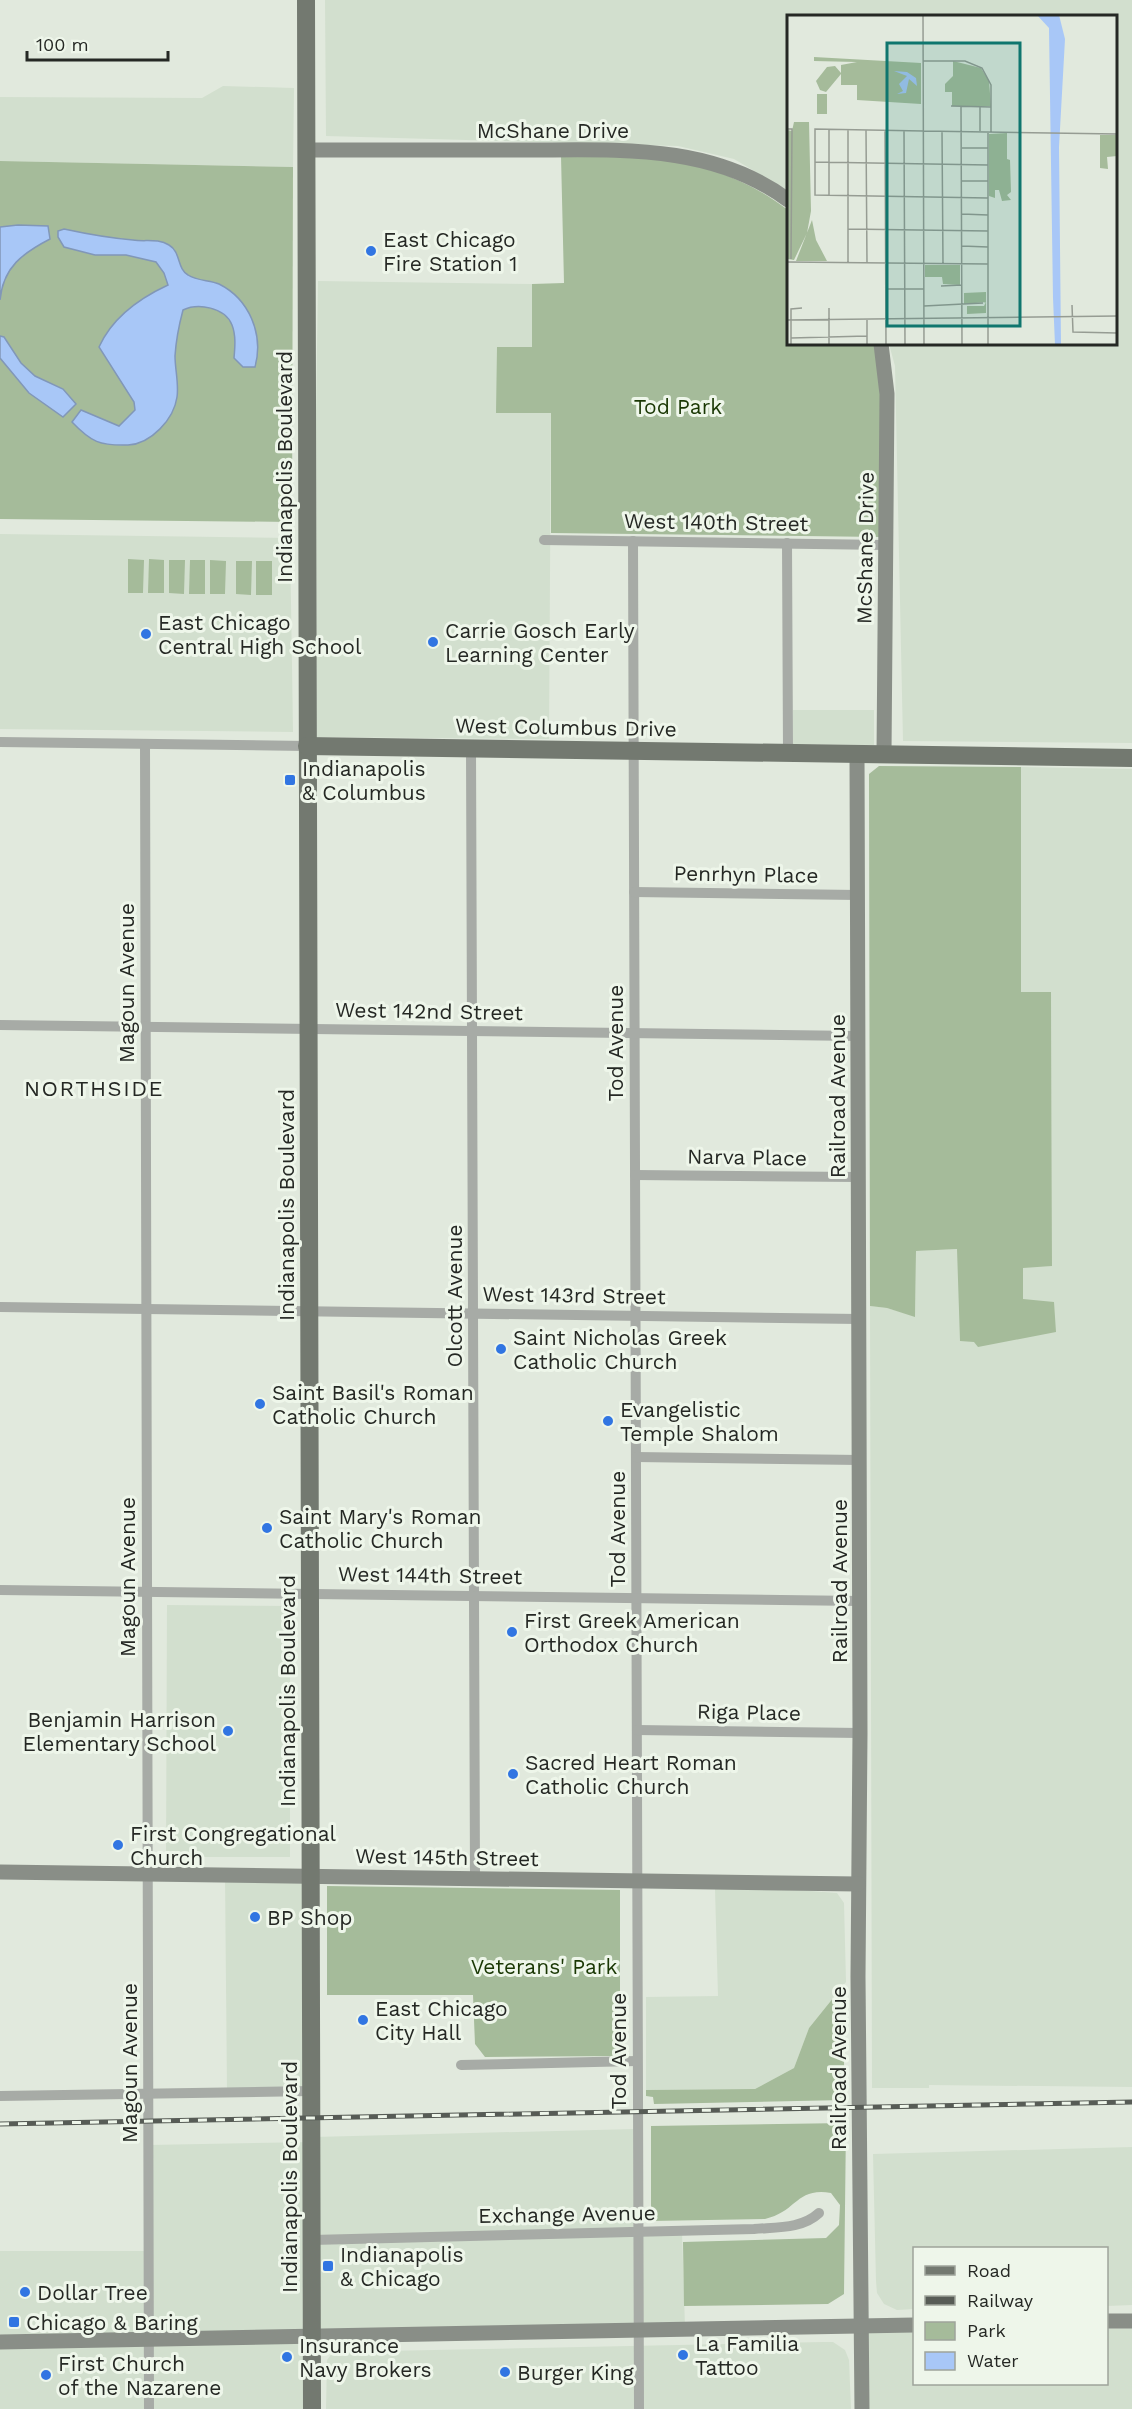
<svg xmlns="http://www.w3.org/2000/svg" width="1132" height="2409" viewBox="0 0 1132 2409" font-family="'Work Sans',sans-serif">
  <rect width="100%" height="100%" fill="#e1e9dd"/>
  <g fill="#d2dfce">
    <polygon points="325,0 1132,0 1132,743 903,741 895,366 889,344 1116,344 1116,16 788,16 788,191 734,159 678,146 326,136"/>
    <polygon points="223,86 294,88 293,167 0,161 0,97 202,98"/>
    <polygon points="318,281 532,284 532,347 496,413 551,413 549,739 317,737 316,413"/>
    <polygon points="0,534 290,538 293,732 0,729"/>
    <polygon points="793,710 874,710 874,745 792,744"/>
    <polygon points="1021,767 1132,769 1132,2087 929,2085 929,2088 872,2088 870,1306 887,1308 915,1316 916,1251 957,1249 1023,1300 1023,1267 1052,1266 1051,993 1021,993"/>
    <polygon points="167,1605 290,1606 290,1857 166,1857"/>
    <polygon points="225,1877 309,1879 309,2090 227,2090"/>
    <polygon points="715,1889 784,1889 837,1893 844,1903 846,1982 809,2028 794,2068 755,2089 646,2090 646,1997 718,1996"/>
    <polygon points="635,2129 636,2233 682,2232 685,2328 314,2334 314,2137"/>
    <polygon points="311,2142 308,2335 0,2342 0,2251 148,2251 149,2145"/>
    <polygon points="1132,2147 1132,2305 1107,2306 1106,2248 914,2248 914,2309 897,2310 884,2304 877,2293 876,2281 873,2154"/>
    <polygon points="1132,2321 1132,2409 862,2409 861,2326 914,2325 914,2384 1106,2384 1107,2322"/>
    <polygon points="311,2338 311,2409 0,2409 0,2344"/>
    <polygon points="823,2342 833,2342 845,2350 849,2360 851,2409 326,2409 327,2360 333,2352"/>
  </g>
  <g fill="#a5bb9a">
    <path d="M561 156C649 157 715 155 788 210V344H874L881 394V537L551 533V413H496L497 347H532V284L564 283Z"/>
    <polygon points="0,161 293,167 292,522 0,519"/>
    <polygon points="128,559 144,560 143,593 128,593"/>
    <polygon points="149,559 164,560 164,593 148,593"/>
    <polygon points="169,560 185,560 184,594 169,593"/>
    <polygon points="190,560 205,560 205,594 189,594"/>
    <polygon points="210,560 226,561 225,594 210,594"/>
    <polygon points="236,561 252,561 251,595 236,594"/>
    <rect x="256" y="561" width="16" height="34"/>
    <polygon points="879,766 1021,767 1021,992 1051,992 1052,1266 1023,1268 1023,1299 1054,1302 1056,1332 978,1347 974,1342 960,1341 957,1249 916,1251 915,1317 887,1308 870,1306 869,774"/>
    <polygon points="327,1886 620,1890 620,2056 485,2057 475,2044 473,1995 327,1995"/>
    <polygon points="842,1987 845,2100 654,2104 653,2097 646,2096 646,2090 755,2089 794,2068 809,2028"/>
    <path d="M846 2123 844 2294 828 2304 684 2306 683 2242 826 2238 839 2225 840 2205 831 2193C796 2187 797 2212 765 2219L651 2221V2126Z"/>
  </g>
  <g fill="#a8c7f7" stroke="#8197b8" stroke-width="1.5">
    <path d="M18 225 48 226 50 239C23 253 3 267 0 300V227Z"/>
    <path d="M64 229C87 234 110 238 133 240 145 242 158 238 169 245 181 252 177 269 188 275 197 281 210 280 219 284 249 299 264 334 255 367H243L234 358C235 347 236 335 232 325 225 307 198 303 183 310 179 325 176 340 175 356 175 369 179 384 177 397 174 419 151 444 128 445 100 446 91 442 72 422L81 410 119 426 135 410 134 402 99 347C112 318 140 298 168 285L164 273 156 262 126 255H95L64 247 58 237V231Z"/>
    <polygon points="0,336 4,337 21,363 35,376 63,389 76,404 63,417 29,393 0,358"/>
  </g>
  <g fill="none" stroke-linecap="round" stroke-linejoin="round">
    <g stroke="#a7aba6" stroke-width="10">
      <polyline points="544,540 886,545"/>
      <polyline points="633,541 639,2409"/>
      <polyline points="787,543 788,753"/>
      <polyline points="0,742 307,746"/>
      <polyline points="145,744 149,2409"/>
      <polyline points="471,748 475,1879"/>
      <polyline points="634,892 858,895"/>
      <polyline points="0,1025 858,1036"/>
      <polyline points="635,1175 858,1177"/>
      <polyline points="0,1307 859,1319"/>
      <polyline points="636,1457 860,1460"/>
      <polyline points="0,1590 859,1601"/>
      <polyline points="637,1730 860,1733"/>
      <polyline points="461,2065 637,2061"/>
      <polyline points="0,2096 311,2091"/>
      <path d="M312 2240 754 2229C776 2227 802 2229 819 2213"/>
    </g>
    <g stroke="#898e87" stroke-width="15">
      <path d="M306 150C374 150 443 150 511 150 607 151 707 140 788 200"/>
      <polyline points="881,344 887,394 884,754"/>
      <polyline points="857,754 860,1733 858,1977 862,2409"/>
      <polyline points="0,1872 858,1884"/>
      <polyline points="1106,2321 1132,2321"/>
      <polyline points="0,2342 914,2325"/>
    </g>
    <g stroke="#737970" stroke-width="18">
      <polyline points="306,0 312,2409"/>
      <polyline points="307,746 1132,758"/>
    </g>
    <defs>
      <polyline id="rail" points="0,2124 1132,2102"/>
    </defs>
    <use href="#rail" stroke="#575c56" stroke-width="5"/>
    <use href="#rail" stroke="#eef6ea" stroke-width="3" stroke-dasharray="9" stroke-linecap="butt"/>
  </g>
  <g fill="#3175e2" stroke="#eef6ea" stroke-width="2">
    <circle cx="371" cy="251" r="6"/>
    <circle cx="146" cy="634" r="6"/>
    <circle cx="433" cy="642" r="6"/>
    <rect x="284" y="774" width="12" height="12" rx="3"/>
    <circle cx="501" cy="1349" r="6"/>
    <circle cx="260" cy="1404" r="6"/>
    <circle cx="608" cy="1421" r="6"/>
    <circle cx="267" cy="1528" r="6"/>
    <circle cx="512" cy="1632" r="6"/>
    <circle cx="228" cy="1731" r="6"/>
    <circle cx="513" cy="1774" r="6"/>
    <circle cx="118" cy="1845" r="6"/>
    <circle cx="255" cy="1917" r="6"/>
    <circle cx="363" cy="2020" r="6"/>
    <rect x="322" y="2260" width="12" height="12" rx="3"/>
    <circle cx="25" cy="2292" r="6"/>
    <rect x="8" y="2316" width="12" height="12" rx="3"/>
    <circle cx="683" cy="2355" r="6"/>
    <circle cx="287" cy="2357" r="6"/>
    <circle cx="505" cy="2372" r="6"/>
    <circle cx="46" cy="2375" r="6"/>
  </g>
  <g text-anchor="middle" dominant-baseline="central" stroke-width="6" stroke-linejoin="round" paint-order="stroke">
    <g font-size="21" fill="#252824" stroke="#eef6ea">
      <text x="553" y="130">McShane Drive</text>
      <text transform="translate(284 467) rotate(-90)">Indianapolis Boulevard</text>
      <text transform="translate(716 522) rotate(1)">West 140th Street</text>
      <text transform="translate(865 548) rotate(-89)">McShane Drive</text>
      <text transform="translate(566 727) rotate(1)">West Columbus Drive</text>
      <text transform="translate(746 874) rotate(1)">Penrhyn Place</text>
      <text transform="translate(126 983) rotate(-90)">Magoun Avenue</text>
      <text transform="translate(429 1011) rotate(1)">West 142nd Street</text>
      <text transform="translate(615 1043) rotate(-90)">Tod Avenue</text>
      <text transform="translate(837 1096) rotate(-90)">Railroad Avenue</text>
      <text transform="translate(747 1157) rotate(1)">Narva Place</text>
      <text transform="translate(286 1205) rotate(-90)">Indianapolis Boulevard</text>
      <text transform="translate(574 1295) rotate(1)">West 143rd Street</text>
      <text transform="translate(454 1296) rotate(-90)">Olcott Avenue</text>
      <text transform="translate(617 1529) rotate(-90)">Tod Avenue</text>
      <text transform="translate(430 1575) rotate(1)">West 144th Street</text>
      <text transform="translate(127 1577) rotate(-90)">Magoun Avenue</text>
      <text transform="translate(839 1581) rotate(-90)">Railroad Avenue</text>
      <text transform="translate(287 1691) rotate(-90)">Indianapolis Boulevard</text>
      <text transform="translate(749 1712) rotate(1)">Riga Place</text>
      <text transform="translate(447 1857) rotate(1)">West 145th Street</text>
      <text transform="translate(618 2051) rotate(-90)">Tod Avenue</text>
      <text transform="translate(129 2063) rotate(-90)">Magoun Avenue</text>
      <text transform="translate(838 2068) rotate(-90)">Railroad Avenue</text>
      <text transform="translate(289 2177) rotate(-90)">Indianapolis Boulevard</text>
      <text transform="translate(567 2214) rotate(-1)">Exchange Avenue</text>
    </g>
    <g font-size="21" fill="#252824" stroke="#eef6ea" text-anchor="start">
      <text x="383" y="239">East Chicago<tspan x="383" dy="24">Fire Station 1</tspan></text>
      <text x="158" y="622">East Chicago<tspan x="158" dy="24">Central High School</tspan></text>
      <text x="445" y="630">Carrie Gosch Early<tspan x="445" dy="24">Learning Center</tspan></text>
      <text x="302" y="768">Indianapolis<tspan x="302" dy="24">&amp; Columbus</tspan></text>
      <text x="513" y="1337">Saint Nicholas Greek<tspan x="513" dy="24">Catholic Church</tspan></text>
      <text x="272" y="1392">Saint Basil's Roman<tspan x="272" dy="24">Catholic Church</tspan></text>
      <text x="620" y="1409">Evangelistic<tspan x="620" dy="24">Temple Shalom</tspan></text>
      <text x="279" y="1516">Saint Mary's Roman<tspan x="279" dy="24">Catholic Church</tspan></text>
      <text x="524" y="1620">First Greek American<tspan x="524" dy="24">Orthodox Church</tspan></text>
      <text x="216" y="1719" text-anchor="end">Benjamin Harrison<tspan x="216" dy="24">Elementary School</tspan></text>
      <text x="525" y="1762">Sacred Heart Roman<tspan x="525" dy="24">Catholic Church</tspan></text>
      <text x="130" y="1833">First Congregational<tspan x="130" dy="24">Church</tspan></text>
      <text x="267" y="1917">BP Shop</text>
      <text x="375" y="2008">East Chicago<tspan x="375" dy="24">City Hall</tspan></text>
      <text x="340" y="2254">Indianapolis<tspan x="340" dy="24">&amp; Chicago</tspan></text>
      <text x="37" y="2292">Dollar Tree</text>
      <text x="26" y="2322">Chicago &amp; Baring</text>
      <text x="695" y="2343">La Familia<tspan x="695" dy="24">Tattoo</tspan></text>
      <text x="299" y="2345">Insurance<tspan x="299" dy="24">Navy Brokers</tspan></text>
      <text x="58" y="2363">First Church<tspan x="58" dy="24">of the Nazarene</tspan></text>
      <text x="517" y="2372">Burger King</text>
    </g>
    <g font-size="21" fill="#193703" stroke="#eef6ea">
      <text x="678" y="406">Tod Park</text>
      <text x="544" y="1966">Veterans' Park</text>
    </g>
    <g font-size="22" letter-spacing="1.5" fill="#252824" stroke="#eef6ea">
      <text x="94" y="1088">NORTHSIDE</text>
    </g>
  </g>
  <g transform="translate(787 15)">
    <rect width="330" height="330" fill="#e1e9dd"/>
    <path d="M27 42 134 48V89L70 85V70H54V59L39 77 33 75 29 66 40 52 48 51 54 58V50L70 47 27 46ZM166 46 194 53 202 66 204 91H165V77H158V69L166 61ZM30 79H40V99H30ZM7 107H22L24 196 20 218 7 245 1 244 0 220V115L5 116ZM220 118V144L223 145 224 177 220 180 224 185 215 186 212 175H208V183L202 181V119ZM313 120H330V141L320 142 321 154 313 153ZM25 205 29 225 40 246H9ZM138 250H173V270L156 269 155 262H138ZM199 277V298L180 299V291H197L199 287 177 289V278Z" fill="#a5bb9a"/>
    <path d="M250 0H272L278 24 272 132 274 330H268L266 283 262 13ZM107 56 120 57 129 63 130 71 122 64 119 78 110 79 116 76 112 69 120 61Z" fill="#a8c7f7"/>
    <path fill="none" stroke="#969c93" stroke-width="1.5" d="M136 0 137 330M136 46H178L195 53 204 70V117M164 91 204 92M174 92 175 330M193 92V116M0 114H5L4 244M42 114V181M61 115V247M79 115 80 248M98 115 99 330M117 115 118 330M136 116 28 114V180L201 183M136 116 330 119M155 116 156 249M201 117V330M175 133H201M28 147 201 150M175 166H201M175 199 201 200M61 214 201 216M175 231 201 232M0 247 201 249M154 271 175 270M98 274H137M285 290 286 317 330 318M137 291 196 288M80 304V330M0 305 330 301M4 323 80 321M4 330V294L15 293M42 330V293"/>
    <path fill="#0f766e" fill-opacity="0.15" stroke="#0f766e" stroke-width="3" d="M100 28H233V311H100Z"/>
    <rect width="330" height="330" fill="none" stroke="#252824" stroke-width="3"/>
  </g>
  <rect x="913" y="2247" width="195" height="138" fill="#eef6ea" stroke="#9ea49b" stroke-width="1.5"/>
  <rect x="925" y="2266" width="30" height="9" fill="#737970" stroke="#9ea49b" stroke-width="1.5"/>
  <text x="967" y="2277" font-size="18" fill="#252824">Road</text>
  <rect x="925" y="2296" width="30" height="9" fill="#575c56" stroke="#9ea49b" stroke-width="1.5"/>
  <text x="967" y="2307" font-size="18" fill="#252824">Railway</text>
  <rect x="925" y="2322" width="30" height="18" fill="#a5bb9a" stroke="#9ea49b" stroke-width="1.5"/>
  <text x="967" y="2337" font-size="18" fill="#252824">Park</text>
  <rect x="925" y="2352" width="30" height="18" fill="#a8c7f7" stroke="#9ea49b" stroke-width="1.5"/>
  <text x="967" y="2367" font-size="18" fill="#252824">Water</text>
  <path d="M27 51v9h141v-9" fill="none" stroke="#252824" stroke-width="3"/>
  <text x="36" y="51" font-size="18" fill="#252824" stroke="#eef6ea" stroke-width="4.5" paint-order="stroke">100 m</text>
</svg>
